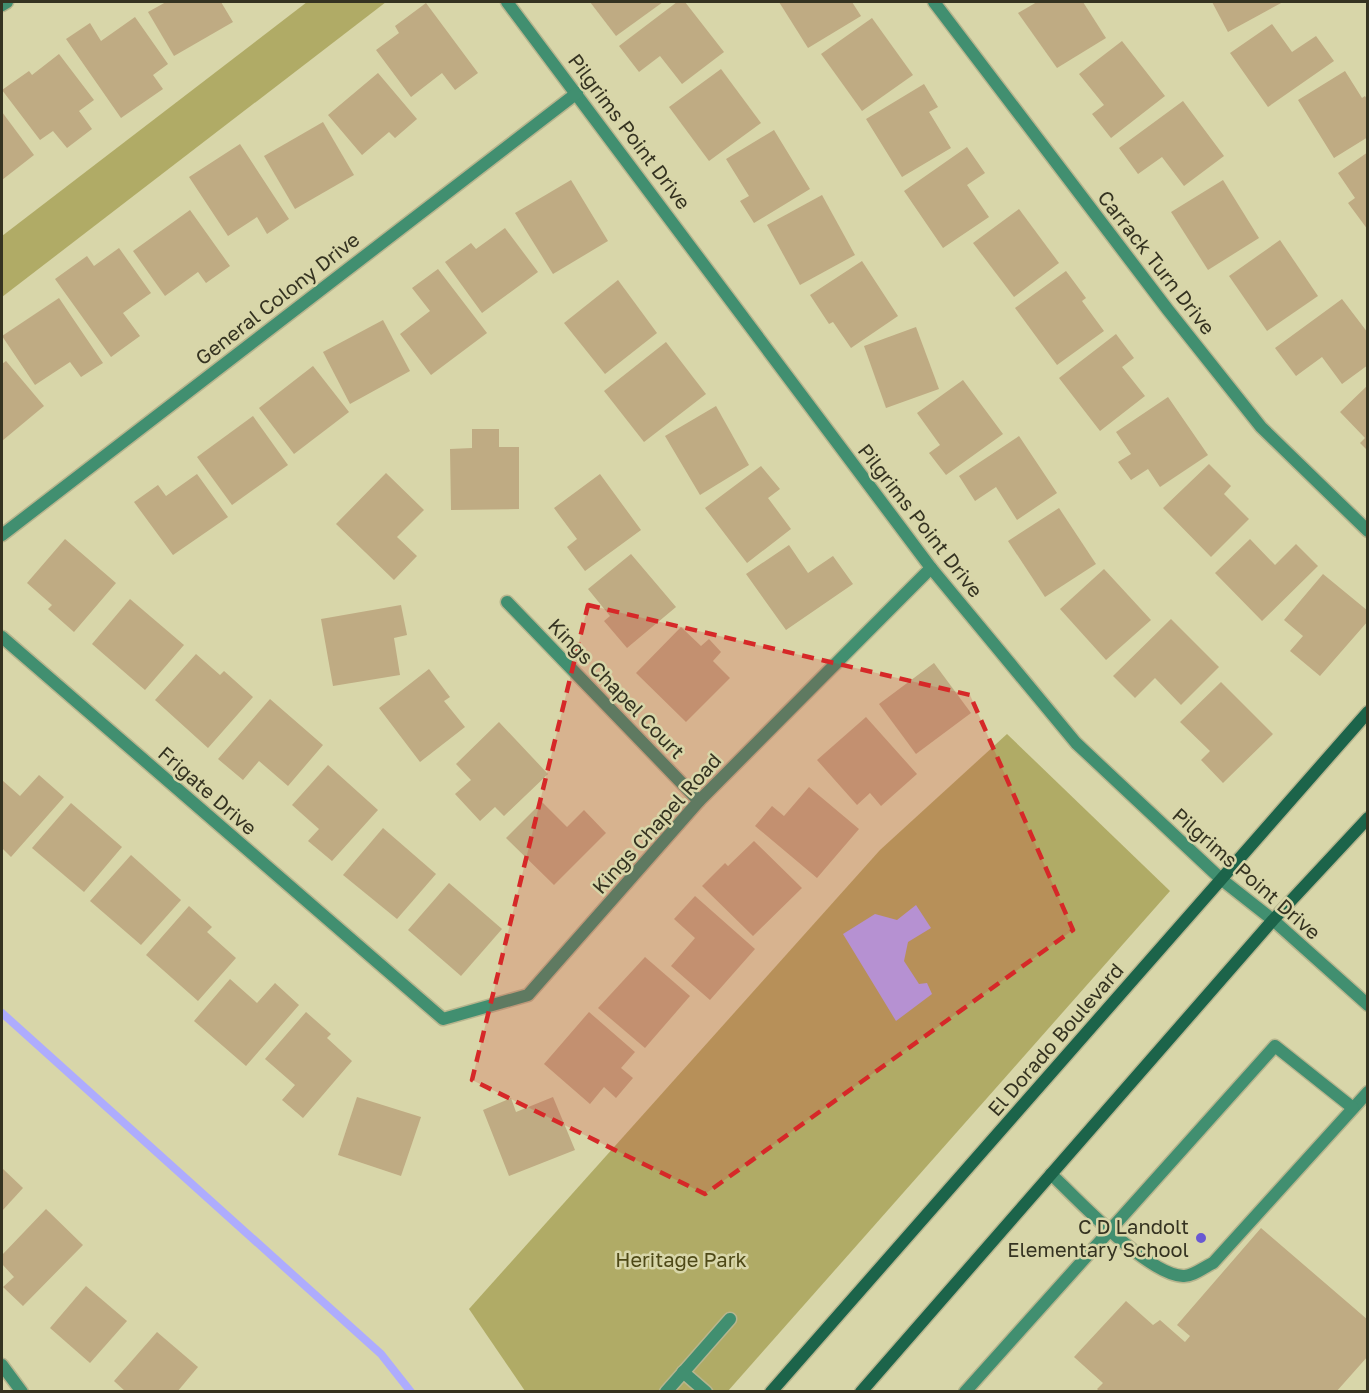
<svg xmlns="http://www.w3.org/2000/svg" width="1369" height="1393" viewBox="0 0 1369 1393" font-family="'Golos Text',sans-serif">
  <rect width="100%" height="100%" fill="#d8d6a9"/>
  <g fill="#b0ab66">
    <polygon points="307,2 386,2 2,297 2,236"/>
    <polygon points="1007,734 1170,891 728,1391 525,1391 469,1309 880,850"/>
  </g>
  <polygon fill="#aeacfd" points="916,905 931,928 908,942 904,961 919,984 927,983 932,994 896,1021 843,934 875,914 897,920"/>
  <g fill="none" stroke-linecap="round" stroke-linejoin="round">
    <polyline stroke="#aeacfd" stroke-width="8" points="2,1013 381,1354 411,1392"/>
  </g>
  <g fill="#bfab83">
    <polygon points="166,2 221,2 233,22 174,56 148,12"/>
    <polygon points="590,2 663,2 616,36"/>
    <polygon points="677,2 685,2 724,52 682,84 660,56 639,72 619,46"/>
    <polygon points="779,2 852,2 861,16 808,48"/>
    <polygon points="1037,2 1083,2 1106,38 1057,68 1018,13"/>
    <polygon points="1212,2 1283,2 1228,32"/>
    <polygon points="426,3 478,73 455,90 442,73 411,97 376,50 399,33 395,26"/>
    <polygon points="135,17 168,64 153,75 163,89 121,118 66,39 90,23 101,41"/>
    <polygon points="872,18 913,75 862,111 821,54"/>
    <polygon points="1272,24 1292,52 1316,36 1334,61 1268,107 1230,53"/>
    <polygon points="1122,41 1165,96 1111,138 1092,114 1104,105 1079,74"/>
    <polygon points="59,54 94,100 79,111 92,129 67,148 53,131 40,140 2,90 29,71 32,75"/>
    <polygon points="721,69 761,123 709,161 669,107"/>
    <polygon points="1345,71 1362,98 1365,96 1368,101 1368,137 1334,158 1298,100"/>
    <polygon points="378,73 417,119 395,138 389,132 362,155 328,115"/>
    <polygon points="924,84 938,107 929,112 951,148 902,177 866,119"/>
    <polygon points="1183,101 1224,156 1184,186 1162,157 1138,174 1119,148"/>
    <polygon points="2,112 34,155 2,180"/>
    <polygon points="323,122 354,175 295,209 264,156"/>
    <polygon points="774,130 810,189 754,223 740,201 749,196 726,159"/>
    <polygon points="240,144 289,219 267,234 257,217 228,236 189,177"/>
    <polygon points="967,147 985,173 967,185 989,217 943,248 904,191"/>
    <polygon points="1368,152 1368,230 1348,203 1355,198 1338,173"/>
    <polygon points="571,180 608,241 553,274 515,213"/>
    <polygon points="1223,180 1259,238 1208,270 1171,212"/>
    <polygon points="822,195 855,255 800,285 767,225"/>
    <polygon points="1019,209 1059,263 1014,297 973,243"/>
    <polygon points="190,210 230,266 206,283 198,272 165,296 133,251"/>
    <polygon points="505,228 538,272 482,313 445,262 471,243 476,249"/>
    <polygon points="1280,240 1318,296 1267,331 1229,276"/>
    <polygon points="119,248 151,293 123,313 140,336 111,357 55,279 87,256 94,266"/>
    <polygon points="862,261 898,316 851,348 833,322 829,324 810,295"/>
    <polygon points="438,269 487,333 431,375 400,334 430,311 412,288"/>
    <polygon points="1066,271 1086,298 1082,301 1104,331 1057,365 1015,308"/>
    <polygon points="618,280 657,333 605,374 564,323"/>
    <polygon points="59,298 103,363 81,377 70,362 35,385 2,336"/>
    <polygon points="1342,299 1368,333 1368,365 1342,384 1322,357 1296,376 1275,348"/>
    <polygon points="383,320 410,371 350,404 323,352"/>
    <polygon points="916,327 939,389 886,408 864,346"/>
    <polygon points="1116,334 1134,358 1122,367 1145,396 1100,431 1059,378"/>
    <polygon points="666,342 706,394 644,442 604,391"/>
    <polygon points="6,361 44,406 2,441 2,364"/>
    <polygon points="313,366 349,412 294,454 259,408"/>
    <polygon points="963,380 1003,434 946,475 929,453 940,445 917,413"/>
    <polygon points="1368,385 1368,451 1360,443 1365,438 1340,412"/>
    <polygon points="1168,397 1208,455 1160,487 1148,469 1131,480 1118,462 1131,454 1116,432"/>
    <polygon points="716,406 749,465 700,495 665,436"/>
    <polygon points="253,416 288,465 232,505 197,457"/>
    <polygon points="472,429 499,429 499,447 519,447 519,509 451,510 450,449 472,448"/>
    <polygon points="1019,436 1057,493 1017,520 996,487 975,501 959,476"/>
    <polygon points="1209,464 1231,486 1224,494 1249,519 1211,557 1163,508"/>
    <polygon points="761,466 780,489 768,498 791,529 747,563 705,508"/>
    <polygon points="386,473 424,510 397,537 417,556 394,580 336,524"/>
    <polygon points="197,474 228,517 173,555 134,502 158,485 166,496"/>
    <polygon points="600,474 641,530 585,571 567,547 577,539 554,508"/>
    <polygon points="1059,508 1096,564 1045,597 1008,541"/>
    <polygon points="65,539 116,583 74,632 48,609 52,605 27,583"/>
    <polygon points="1250,539 1275,565 1296,544 1318,566 1262,621 1215,573"/>
    <polygon points="789,545 808,573 833,556 853,584 786,630 746,574"/>
    <polygon points="631,554 676,607 627,648 604,621 610,616 588,589"/>
    <polygon points="1104,569 1151,620 1106,660 1060,609"/>
    <polygon points="1323,574 1368,611 1368,621 1320,676 1290,651 1303,636 1284,620"/>
    <polygon points="130,599 184,645 145,690 92,644"/>
    <polygon points="401,605 407,635 394,638 400,675 333,686 321,619"/>
    <polygon points="1171,619 1219,667 1181,705 1155,678 1135,698 1113,676"/>
    <polygon points="681,627 701,646 709,639 721,652 713,661 730,678 686,722 636,673"/>
    <polygon points="196,654 220,675 224,671 253,697 208,748 155,700"/>
    <polygon points="934,663 971,713 916,754 879,704"/>
    <polygon points="429,669 450,697 444,701 465,727 420,762 379,708"/>
    <polygon points="1221,682 1273,734 1223,783 1201,760 1210,751 1180,722"/>
    <polygon points="270,699 323,745 288,786 259,761 243,780 218,759"/>
    <polygon points="866,717 917,774 881,806 870,793 857,805 817,760"/>
    <polygon points="499,722 548,774 504,816 495,807 480,821 455,794 471,780 456,764"/>
    <polygon points="328,765 378,810 332,861 308,841 319,829 292,805"/>
    <polygon points="39,775 64,797 11,857 2,848 2,780 20,796"/>
    <polygon points="809,787 859,829 817,878 755,826 772,806 784,816"/>
    <polygon points="542,802 567,827 584,810 606,833 554,885 506,838"/>
    <polygon points="71,803 122,847 84,892 32,848"/>
    <polygon points="383,828 436,874 397,919 343,875"/>
    <polygon points="754,841 802,888 753,936 702,886 725,863 728,866"/>
    <polygon points="131,855 181,900 141,945 90,901"/>
    <polygon points="449,883 502,929 461,976 408,930"/>
    <polygon points="695,896 755,949 710,1000 671,966 695,938 674,919"/>
    <polygon points="189,906 212,927 207,932 236,958 198,1001 146,955"/>
    <polygon points="645,957 690,996 645,1048 598,1008"/>
    <polygon points="230,979 257,1003 275,983 299,1005 246,1066 194,1021"/>
    <polygon points="306,1012 331,1034 327,1038 352,1061 303,1118 282,1100 295,1085 265,1059"/>
    <polygon points="589,1012 635,1052 621,1068 633,1078 616,1098 604,1087 590,1104 544,1064"/>
    <polygon points="357,1097 421,1117 401,1176 338,1155"/>
    <polygon points="553,1097 575,1150 509,1176 483,1110 511,1098 516,1112"/>
    <polygon points="2,1168 23,1188 2,1211"/>
    <polygon points="46,1209 83,1245 23,1306 3,1287 14,1277 2,1264 2,1255"/>
    <polygon points="1261,1228 1368,1320 1368,1356 1336,1392 1100,1392 1097,1389 1103,1383 1074,1357 1126,1301 1153,1325 1160,1320 1185,1342 1190,1336 1177,1325"/>
    <polygon points="86,1286 127,1321 90,1363 50,1328"/>
    <polygon points="157,1332 198,1367 177,1392 126,1392 114,1381"/>
  </g>
  <g fill="none" stroke-linecap="round" stroke-linejoin="round">
    <defs>
      <g id="service">
        <path d="M1051 1174C1077 1199 1148 1275 1183 1276 1192 1277 1204 1267 1213 1263L1368 1092"/>
        <polyline points="683,1372 706,1392"/>
        <polyline points="666,1392 730,1319"/>
        <polyline points="965,1392 1275,1046 1353,1108"/>
      </g>
      <g id="minor">
        <polyline points="507,2 931,568 1076,743 1221,879"/>
        <polyline points="934,2 1168,310 1261,427 1368,531"/>
        <polyline points="2,5 7,2"/>
        <polyline points="2,535 577,93"/>
        <polyline points="507,602 699,801"/>
        <polyline points="2,637 443,1019 528,995 699,801 931,568"/>
        <polyline points="2,1365 22,1392"/>
      </g>
      <polyline id="tertiary" points="1221,879 1273,920 1368,1005"/>
      <g id="secondary">
        <polyline points="771,1392 1368,712"/>
        <polyline points="861,1392 1273,920 1368,818"/>
      </g>
    </defs>
    <use href="#service" stroke="#b7b58e" stroke-width="15"/>
    <use href="#minor" stroke="#b7b58e" stroke-width="15"/>
    <use href="#tertiary" stroke="#b7b58e" stroke-width="15"/>
    <use href="#secondary" stroke="#b7b58e" stroke-width="15"/>
    <use href="#service" stroke="#418f70" stroke-width="12"/>
    <use href="#minor" stroke="#418f70" stroke-width="12"/>
    <use href="#tertiary" stroke="#418f70" stroke-width="12"/>
    <use href="#secondary" stroke="#1c644a" stroke-width="12"/>
  </g>
  <path fill="#d62828" fill-opacity="0.2" stroke="#d62828" stroke-width="4.5" stroke-dasharray="12 8" stroke-linejoin="round" d="M588 605 970 695 1073 930 705 1194 472 1080Z"/>
  <circle fill="#6959d3" stroke="#d8d6a9" stroke-width="2" cx="1201" cy="1238" r="6"/>
  <g text-anchor="middle" dominant-baseline="central" stroke-width="5" stroke-linejoin="round" paint-order="stroke">
    <g font-size="20" fill="#353321" stroke="#d8d6a9">
      <text transform="translate(630 131) rotate(53)">Pilgrims Point Drive</text>
      <text transform="translate(1157 262) rotate(52)">Carrack Turn Drive</text>
      <text transform="translate(277 298) rotate(-38)">General Colony Drive</text>
      <text transform="translate(921 520) rotate(52)">Pilgrims Point Drive</text>
      <text transform="translate(617 688) rotate(46)">Kings Chapel Court</text>
      <text transform="translate(208 790) rotate(41)">Frigate Drive</text>
      <text transform="translate(656 823) rotate(-48)">Kings Chapel Road</text>
      <text transform="translate(1247 873) rotate(41)">Pilgrims Point Drive</text>
      <text transform="translate(1055 1039) rotate(-49)">El Dorado Boulevard</text>
    </g>
    <g font-size="20" fill="#353321" stroke="#d8d6a9" text-anchor="end">
      <text x="1189" y="1226">C D Landolt<tspan x="1189" dy="23">Elementary School</tspan></text>
    </g>
    <g font-size="20" fill="#4e4917" stroke="#d8d6a9">
      <text x="681" y="1259">Heritage Park</text>
    </g>
  </g>
  <rect width="1369" height="1393" fill="none" stroke="#353321" stroke-width="6"/>
</svg>
